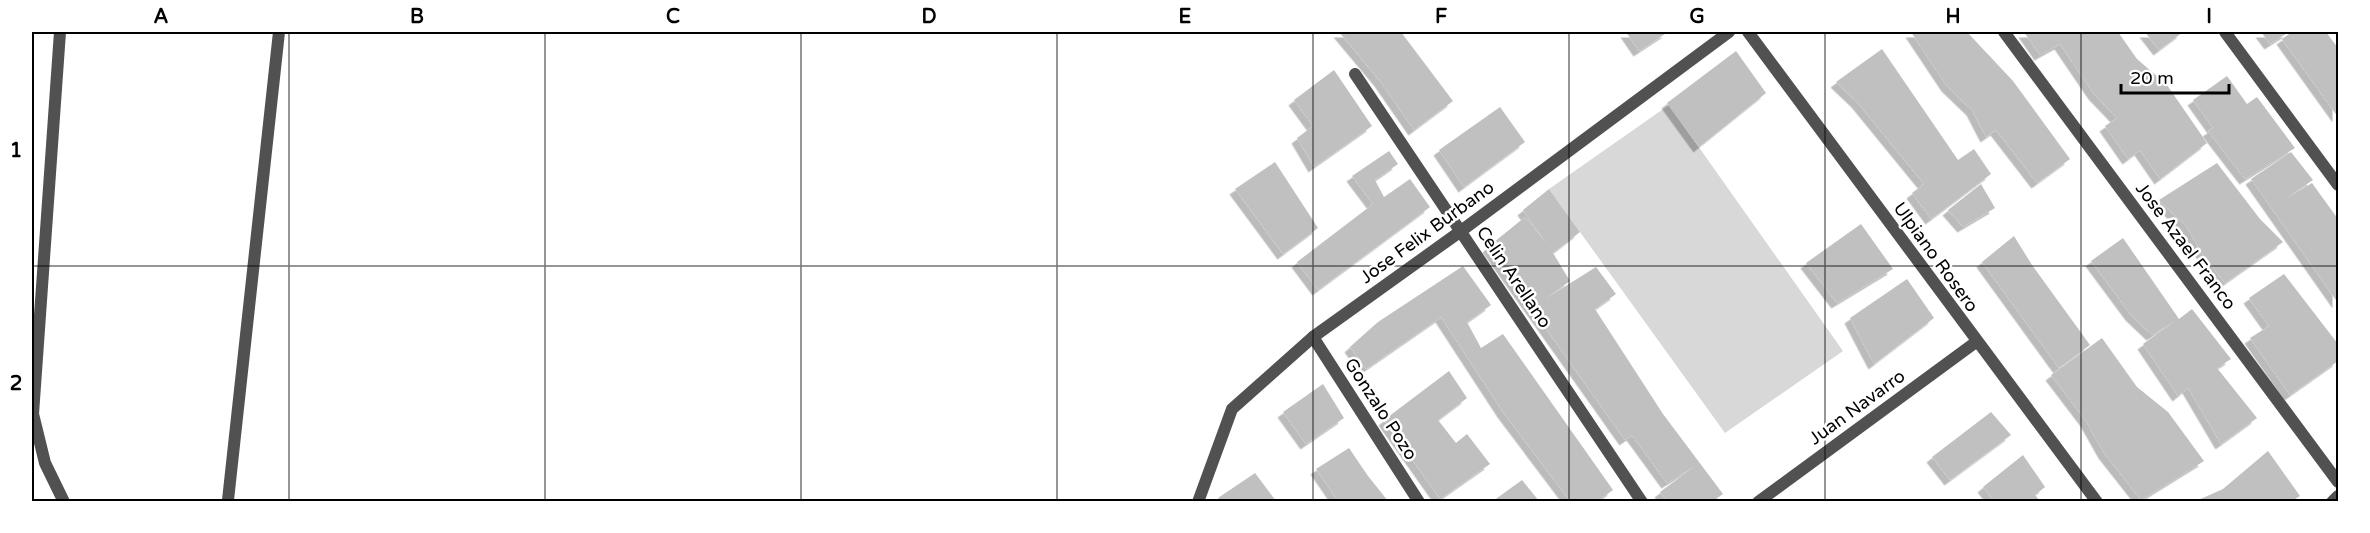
<svg xmlns="http://www.w3.org/2000/svg" width="2370" height="533" viewBox="0 0 2370 533" font-family="'Varela Round',sans-serif">
  <defs>
    <filter id="shadow"><feDropShadow dx="-5.5" dy="5.5" stdDeviation="0" flood-color="#0004"/></filter>
  </defs>
  <rect width="100%" height="100%" fill="#fff"/>
  <polygon fill="#d8d8d8" points="1669,105 1843,351 1725,433 1549,189"/>
  <g fill="#c0c0c0" filter="url(#shadow)">
    <polygon points="1339,32 1401,32 1453,101 1414,130 1380,81"/>
    <polygon points="1626,32 1668,32 1639,51"/>
    <polygon points="1911,32 1967,32 2013,81 2070,159 2037,183 1996,130 1986,137 1972,110 1947,86"/>
    <polygon points="2024,32 2118,32 2137,59 2167,85 2207,143 2160,179 2140,150 2128,159 2105,126 2117,118 2094,94 2060,44 2040,55"/>
    <polygon points="2145,32 2183,32 2159,50"/>
    <polygon points="2261,32 2289,32 2270,44"/>
    <polygon points="2292,32 2326,32 2338,48 2338,117 2282,39"/>
    <polygon points="1882,49 1958,160 1974,149 1991,174 1931,219 1912,193 1924,184 1857,102 1836,82"/>
    <polygon points="1736,51 1766,93 1699,147 1667,103"/>
    <polygon points="1334,70 1372,126 1314,167 1297,138 1313,126 1294,100"/>
    <polygon points="2227,76 2247,104 2257,97 2295,148 2245,179 2208,131 2213,128 2193,100"/>
    <polygon points="1500,107 1525,142 1464,187 1439,150"/>
    <polygon points="1389,151 1398,164 1375,180 1384,197 1410,179 1430,207 1318,290 1297,262 1373,204 1352,176"/>
    <polygon points="2291,152 2313,180 2285,199 2312,183 2338,219 2338,303 2251,179"/>
    <polygon points="1275,162 1318,228 1283,254 1235,189"/>
    <polygon points="2217,163 2260,219 2283,242 2225,283 2203,255 2187,227 2159,200"/>
    <polygon points="1981,184 1995,208 1963,227 1948,210"/>
    <polygon points="1549,189 1580,232 1553,253 1570,281 1545,299 1596,267 1616,294 1595,309 1663,414 1723,494 1713,501 1667,501 1660,492 1695,466 1667,483 1632,435 1625,440 1488,247 1525,217 1547,244 1523,210"/>
    <polygon points="1861,224 1893,269 1837,303 1806,263"/>
    <polygon points="2014,236 2032,265 2090,345 2059,368 1982,262"/>
    <polygon points="2123,238 2179,319 2192,309 2231,359 2217,368 2257,418 2221,444 2188,388 2178,396 2143,344 2175,321 2152,335 2131,315 2091,261"/>
    <polygon points="1463,266 1491,305 1467,322 1481,348 1503,334 1613,490 1598,501 1570,501 1503,412 1441,317 1366,369 1350,347 1378,322"/>
    <polygon points="2284,274 2338,344 2338,361 2290,395 2250,338 2269,326 2249,298"/>
    <polygon points="1907,279 1934,318 1874,364 1850,318"/>
    <polygon points="2102,338 2137,387 2168,412 2204,461 2141,500 2104,453 2086,421 2051,375"/>
    <polygon points="1449,371 1467,398 1438,420 1456,443 1467,434 1490,464 1440,499 1384,420"/>
    <polygon points="1323,384 1344,418 1306,444 1283,412"/>
    <polygon points="1991,412 2011,435 1950,480 1932,457"/>
    <polygon points="1349,448 1368,476 1388,501 1338,501 1316,469"/>
    <polygon points="2268,451 2300,496 2292,501 2196,501 2223,489"/>
    <polygon points="2023,455 2045,487 2035,495 2040,501 1994,501 1983,487"/>
    <polygon points="1255,473 1276,501 1221,501 1218,498"/>
    <polygon points="1522,480 1539,501 1493,501"/>
  </g>
  <g fill="none" stroke-linecap="round" stroke-linejoin="round">
    <g stroke="#515151" stroke-width="12">
      <polyline points="60,32 33,414 45,463 64,502"/>
      <polyline points="228,500 279,32"/>
    </g>
    <g stroke="#515151" stroke-width="12">
      <polyline points="1748,32 2097,502"/>
      <polyline points="2004,32 2338,482"/>
      <polyline points="2225,32 2338,185"/>
      <polyline points="1355,74 1642,502"/>
      <polyline points="1313,337 1419,502"/>
      <polyline points="1198,502 1232,409 1313,337 1461,231 1729,32"/>
      <polyline points="1758,502 1976,342"/>
      <polyline points="2332,502 2338,496"/>
    </g>
  </g>
  <path fill="none" stroke="#000" stroke-width="1.5" stroke-opacity="0.55" d="M289 32V502M545 32V502M801 32V502M1057 32V502M1313 32V502M1569 32V502M1825 32V502M2081 32V502M32 266H2338"/>
  <g text-anchor="middle" dominant-baseline="central" stroke-width="5" stroke-linejoin="round" paint-order="stroke">
    <g font-size="18" fill="#000" stroke="#fff">
      <text transform="translate(1427 232) rotate(-36)">Jose Felix Burbano</text>
      <text transform="translate(2186 246) rotate(53)">Jose Azael Franco</text>
      <text transform="translate(1936 257) rotate(54)">Ulpiano Rosero</text>
      <text transform="translate(1514 277) rotate(56)">Celin Arellano</text>
      <text transform="translate(1857 407) rotate(-36)">Juan Navarro</text>
      <text transform="translate(1381 409) rotate(57)">Gonzalo Pozo</text>
    </g>
  </g>
  <rect width="2370" height="533" fill="none" stroke="#ffffff" stroke-width="66"/>
  <path d="M2121 84v9h108v-9" fill="none" stroke="#000000" stroke-width="3"/>
  <text x="2130" y="84" font-size="18" fill="#000000" stroke="#ffffff" stroke-width="4.5" paint-order="stroke">20 m</text>
  <rect x="33" y="33" width="2304" height="467" fill="none" stroke="#000" stroke-width="2"/>
  <g font-size="20" text-anchor="middle" font-weight="bold" fill="#000">
    <text x="161" y="23">A</text>
    <text x="417" y="23">B</text>
    <text x="673" y="23">C</text>
    <text x="929" y="23">D</text>
    <text x="1185" y="23">E</text>
    <text x="1441" y="23">F</text>
    <text x="1697" y="23">G</text>
    <text x="1953" y="23">H</text>
    <text x="2209" y="23">I</text>
    <text x="16" y="157">1</text>
    <text x="16" y="390">2</text>
  </g>
</svg>
